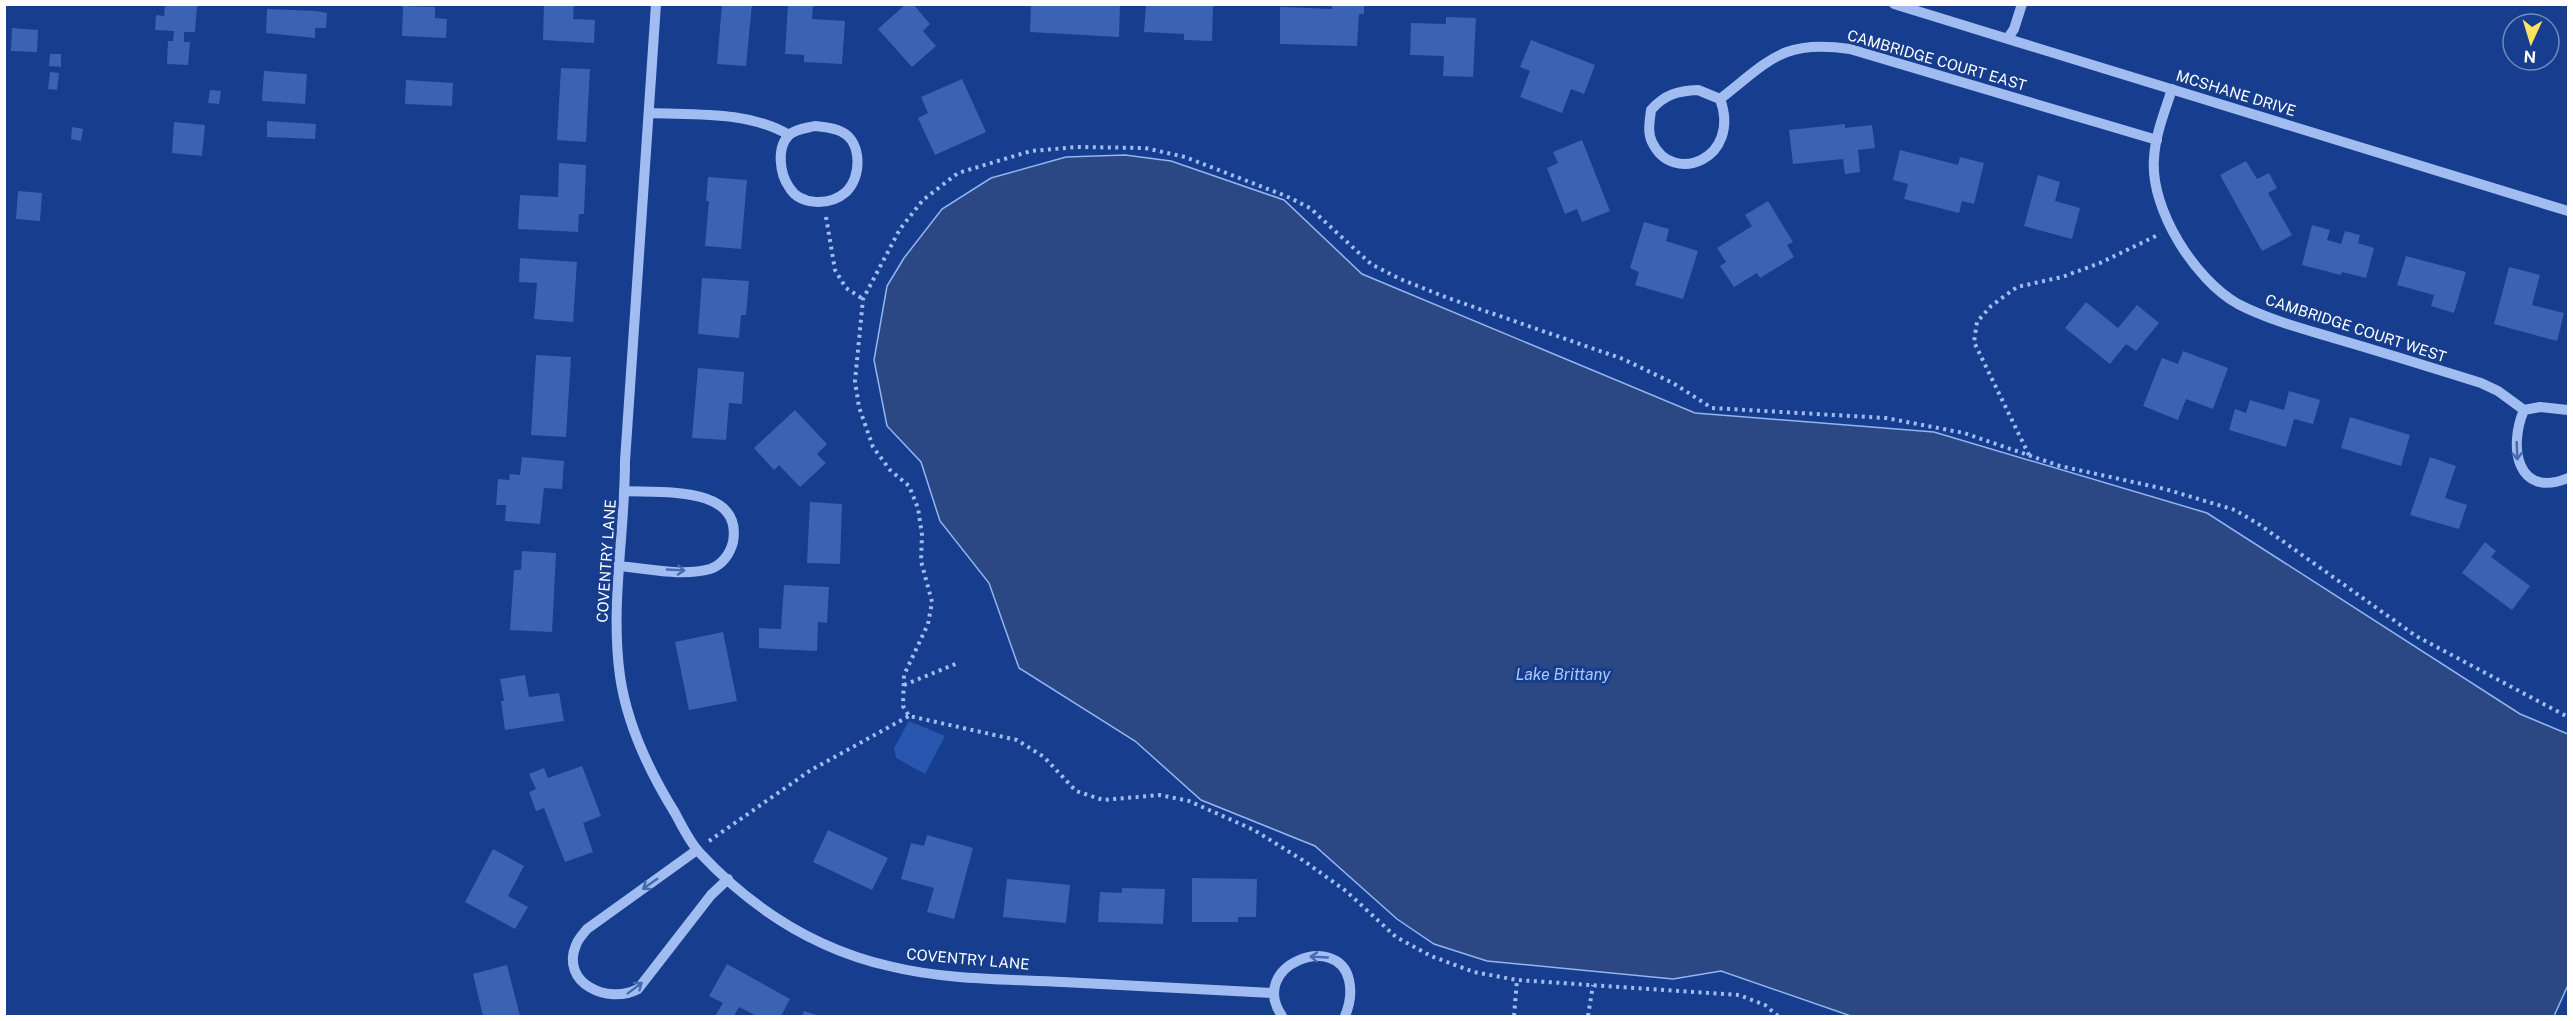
<svg xmlns="http://www.w3.org/2000/svg" width="2573" height="1021" viewBox="0 0 2573 1021" font-family="'Public Sans',sans-serif">
  <rect width="100%" height="100%" fill="#163d8e"/>
  <polygon fill="#2855ad" points="909,721 945,736 925,774 896,758 894,748"/>
  <polygon fill="#2b4784" stroke="#94b5f3" stroke-width="1.5" points="1125,155 1171,161 1284,200 1362,274 1695,413 1934,432 2207,513 2520,714 2568,734 2568,985 2554,1016 1851,1016 1721,971 1673,979 1487,961 1434,944 1397,919 1315,846 1201,800 1135,741 1019,668 989,583 940,521 921,462 887,426 874,360 887,286 904,258 942,209 991,178 1066,157"/>
  <g fill="#3a63b5">
    <polygon points="165,4 197,6 195,32 184,32 184,42 190,42 188,65 167,64 168,41 173,41 174,31 155,30 156,15 164,16"/>
    <polygon points="544,4 574,4 573,19 595,20 594,43 543,40"/>
    <polygon points="722,4 752,4 746,66 717,64"/>
    <polygon points="788,4 813,4 812,19 845,21 842,64 804,62 804,55 785,54"/>
    <polygon points="906,4 913,4 930,24 923,31 936,46 912,67 878,29"/>
    <polygon points="1031,4 1120,4 1119,37 1030,32"/>
    <polygon points="1146,4 1213,5 1212,41 1184,40 1184,34 1144,32"/>
    <polygon points="1332,4 1364,4 1364,14 1359,14 1357,46 1280,44 1280,7 1332,9"/>
    <polygon points="403,6 435,7 435,18 447,19 446,38 402,36"/>
    <polygon points="267,9 316,11 327,13 326,28 315,28 315,38 266,33"/>
    <polygon points="1446,17 1476,18 1473,77 1443,76 1444,56 1410,55 1411,23 1446,24"/>
    <polygon points="12,28 38,30 37,52 11,51"/>
    <polygon points="1531,40 1595,65 1584,94 1571,89 1562,113 1520,97 1530,71 1520,67"/>
    <polygon points="50,54 61,54 61,67 49,66"/>
    <polygon points="561,68 590,69 586,142 557,140"/>
    <polygon points="264,71 307,74 305,104 262,101"/>
    <polygon points="50,72 59,73 57,90 48,89"/>
    <polygon points="962,79 986,132 935,155 918,118 928,113 921,97"/>
    <polygon points="406,80 453,83 452,106 405,104"/>
    <polygon points="210,90 221,91 219,104 208,103"/>
    <polygon points="267,121 316,124 315,139 267,137"/>
    <polygon points="174,122 205,125 202,156 172,153"/>
    <polygon points="1845,124 1845,128 1872,125 1875,148 1858,150 1860,172 1845,174 1843,159 1793,164 1789,130"/>
    <polygon points="72,127 83,129 81,141 71,139"/>
    <polygon points="1582,140 1610,211 1582,222 1577,209 1565,214 1547,168 1558,163 1553,152"/>
    <polygon points="1900,150 1958,165 1960,157 1984,163 1974,204 1962,201 1959,213 1904,199 1908,184 1893,180"/>
    <polygon points="2246,161 2257,179 2269,173 2277,188 2268,193 2292,235 2262,251 2220,175"/>
    <polygon points="559,163 586,165 584,214 579,214 578,232 518,229 520,195 558,197"/>
    <polygon points="2038,175 2060,182 2055,201 2080,208 2072,239 2024,226"/>
    <polygon points="708,177 747,180 741,249 705,246 709,201 706,201"/>
    <polygon points="18,191 42,193 40,221 16,219"/>
    <polygon points="1768,201 1793,242 1787,245 1794,257 1760,278 1757,273 1734,287 1720,266 1726,262 1717,248 1752,226 1745,215"/>
    <polygon points="1644,222 1669,229 1666,241 1698,251 1683,299 1635,285 1639,272 1630,268"/>
    <polygon points="2312,225 2330,230 2327,240 2341,244 2345,231 2360,235 2358,243 2374,248 2366,278 2342,272 2341,275 2302,265"/>
    <polygon points="2406,256 2466,272 2454,313 2431,306 2434,295 2397,285"/>
    <polygon points="520,258 577,262 573,322 534,319 537,283 519,282"/>
    <polygon points="2509,267 2540,275 2532,305 2564,313 2557,341 2494,324"/>
    <polygon points="702,278 749,281 746,315 741,315 739,338 698,334"/>
    <polygon points="2086,302 2118,328 2137,305 2159,323 2136,351 2126,344 2110,364 2065,328"/>
    <polygon points="2183,351 2228,368 2213,409 2186,399 2178,420 2143,406 2162,358 2178,364"/>
    <polygon points="536,355 571,357 566,437 531,435"/>
    <polygon points="698,368 744,372 742,404 729,403 726,440 692,438"/>
    <polygon points="2289,391 2320,400 2313,424 2294,419 2286,447 2229,430 2235,409 2246,413 2250,400 2284,410"/>
    <polygon points="795,410 827,444 817,454 826,463 800,487 779,465 774,470 754,448"/>
    <polygon points="2350,417 2410,435 2401,466 2341,448"/>
    <polygon points="522,457 564,461 562,489 544,488 540,524 505,521 506,505 496,505 498,479 509,480 510,474 520,475"/>
    <polygon points="2430,457 2456,466 2445,498 2467,505 2459,529 2410,515"/>
    <polygon points="810,502 842,504 840,564 807,563"/>
    <polygon points="2485,542 2496,551 2491,557 2530,586 2512,610 2462,573"/>
    <polygon points="522,551 556,553 552,632 510,630 514,570 521,570"/>
    <polygon points="784,585 829,587 827,623 818,622 817,651 759,648 759,628 781,629"/>
    <polygon points="723,632 737,701 689,710 675,642"/>
    <polygon points="525,675 529,697 559,693 564,721 505,730 501,701 504,701 500,679"/>
    <polygon points="582,766 601,816 583,823 593,852 565,862 544,808 536,811 529,792 536,789 529,774 544,768 548,778"/>
    <polygon points="828,830 888,858 872,890 813,862"/>
    <polygon points="927,835 973,848 954,919 927,912 934,888 901,879 911,843 924,846"/>
    <polygon points="493,849 524,866 508,896 528,907 515,929 465,902"/>
    <polygon points="1192,878 1257,879 1256,917 1238,917 1238,922 1192,922"/>
    <polygon points="1007,879 1070,885 1066,923 1003,917"/>
    <polygon points="1122,888 1165,889 1163,924 1098,922 1100,892 1122,893"/>
    <polygon points="727,964 790,999 781,1016 757,1016 739,1007 734,1016 715,1016 723,1003 709,996"/>
    <polygon points="507,965 520,1016 483,1016 473,974"/>
    <polygon points="804,1011 820,1016 802,1016"/>
  </g>
  <g fill="none" stroke-linecap="round" stroke-linejoin="round">
    <g stroke="#a1bcf0" stroke-width="4" stroke-dasharray="3 4.5" stroke-linecap="butt">
      <polyline points="826,217 835,270 846,288 863,299"/>
      <polyline points="2029,455 1974,342 1977,322 1991,306 2017,287 2062,277 2100,263 2160,234"/>
      <polyline points="904,685 958,663"/>
      <polyline points="709,841 811,770 909,716"/>
      <polyline points="1514,1016 1517,980"/>
      <polyline points="1588,1016 1593,985"/>
      <polyline points="1778,1016 1765,1005 1739,995 1517,980 1474,972 1431,956 1396,937 1346,891 1304,861 1254,830 1189,801 1160,795 1103,800 1076,791 1044,757 1017,740 909,716 903,706 904,675 928,624 932,602 921,561 922,535 918,508 909,486 890,470 873,447 859,407 855,381 863,299 900,229 923,200 958,173 1031,151 1077,147 1145,148 1185,157 1286,196 1310,208 1371,264 1400,279 1448,298 1623,359 1673,383 1712,408 1886,418 1964,433 2060,466 2165,489 2235,510 2260,525 2416,636 2568,717"/>
    </g>
    <g stroke="#a1bcf0" stroke-width="10">
      <path d="M656 4 625 461C625 533 610 604 620 676 627 725 649 771 675 813 682 826 689 841 699 852 751 908 815 949 889 966 945 980 1005 979 1063 982 1132 985 1202 989 1272 993"/>
      <polyline points="1894,4 2568,211"/>
      <polyline points="2008,38 2014,29 2022,4"/>
      <path d="M2172 89C2165 111 2155 135 2154 159 2150 209 2195 280 2238 304 2269 320 2304 329 2337 339 2385 353 2433 368 2481 383L2498 391 2524 410"/>
      <path d="M1698 90 1720 99C1742 158 1673 187 1652 142 1647 132 1650 120 1651 110 1665 94 1678 91 1698 90Z"/>
      <path d="M1720 99C1770 60 1783 39 1850 49L2157 140"/>
      <path d="M650 113C695 115 749 111 789 135"/>
      <path d="M815 126C824 127 833 127 842 132 862 142 862 177 846 192 830 206 800 206 789 187 780 174 776 148 789 135 795 129 807 128 815 126Z"/>
      <path d="M2568 410 2540 407 2524 410C2508 447 2517 499 2568 478"/>
      <path d="M618 566C646 568 682 577 710 569 722 565 730 554 733 542 743 485 661 493 625 491"/>
      <path d="M697 850 587 929C583 934 578 939 576 945 560 983 608 1005 638 989L711 895 728 879"/>
      <path d="M1282 1016C1247 965 1338 931 1349 980 1352 993 1350 1004 1345 1016"/>
    </g>
  </g>
  <defs><path id="oneway-shaft" d="M-6 0H5M1.5-3L5.5 0L1.5 3" fill="none" stroke-width="1.6" stroke-linecap="round" stroke-linejoin="round" transform="scale(1.5)"/></defs>
  <g stroke="#4769b0">
    <use href="#oneway-shaft" transform="translate(2517 451) rotate(88)"/>
    <use href="#oneway-shaft" transform="translate(676 570) rotate(3)"/>
    <use href="#oneway-shaft" transform="translate(650 884) rotate(145)"/>
    <use href="#oneway-shaft" transform="translate(1319 957) rotate(-177)"/>
    <use href="#oneway-shaft" transform="translate(635 988) rotate(-37)"/>
  </g>
  <g text-anchor="middle" dominant-baseline="central" stroke-width="6" stroke-linejoin="round" paint-order="stroke">
    <g font-size="15" fill="#fff" stroke="#163d8e">
      <text transform="translate(1937 60) rotate(16)">CAMBRIDGE COURT EAST</text>
      <text transform="translate(2236 93) rotate(17)">MCSHANE DRIVE</text>
      <text transform="translate(2356 328) rotate(18)">CAMBRIDGE COURT WEST</text>
      <text transform="translate(606 561) rotate(-86)">COVENTRY LANE</text>
      <text transform="translate(968 959) rotate(5)">COVENTRY LANE</text>
    </g>
    <g font-size="16" font-style="italic" fill="#adc7f7" stroke="#163d8e">
      <text x="1563" y="674">Lake Brittany</text>
    </g>
  </g>
  <rect width="2573" height="1021" fill="none" stroke="#ffffff" stroke-width="12"/>
  <g transform="translate(2531 42) rotate(184)"><circle r="28" fill="#163d8e" stroke="#738bbb" stroke-width="1.5"/>
  <path d="M0-4.5L10 22L0 15L-10 22Z" fill="#ffe360"/>
  <text y="-9" font-size="16" font-weight="bold" text-anchor="middle" fill="#ffffff">N</text>
  </g>
</svg>
